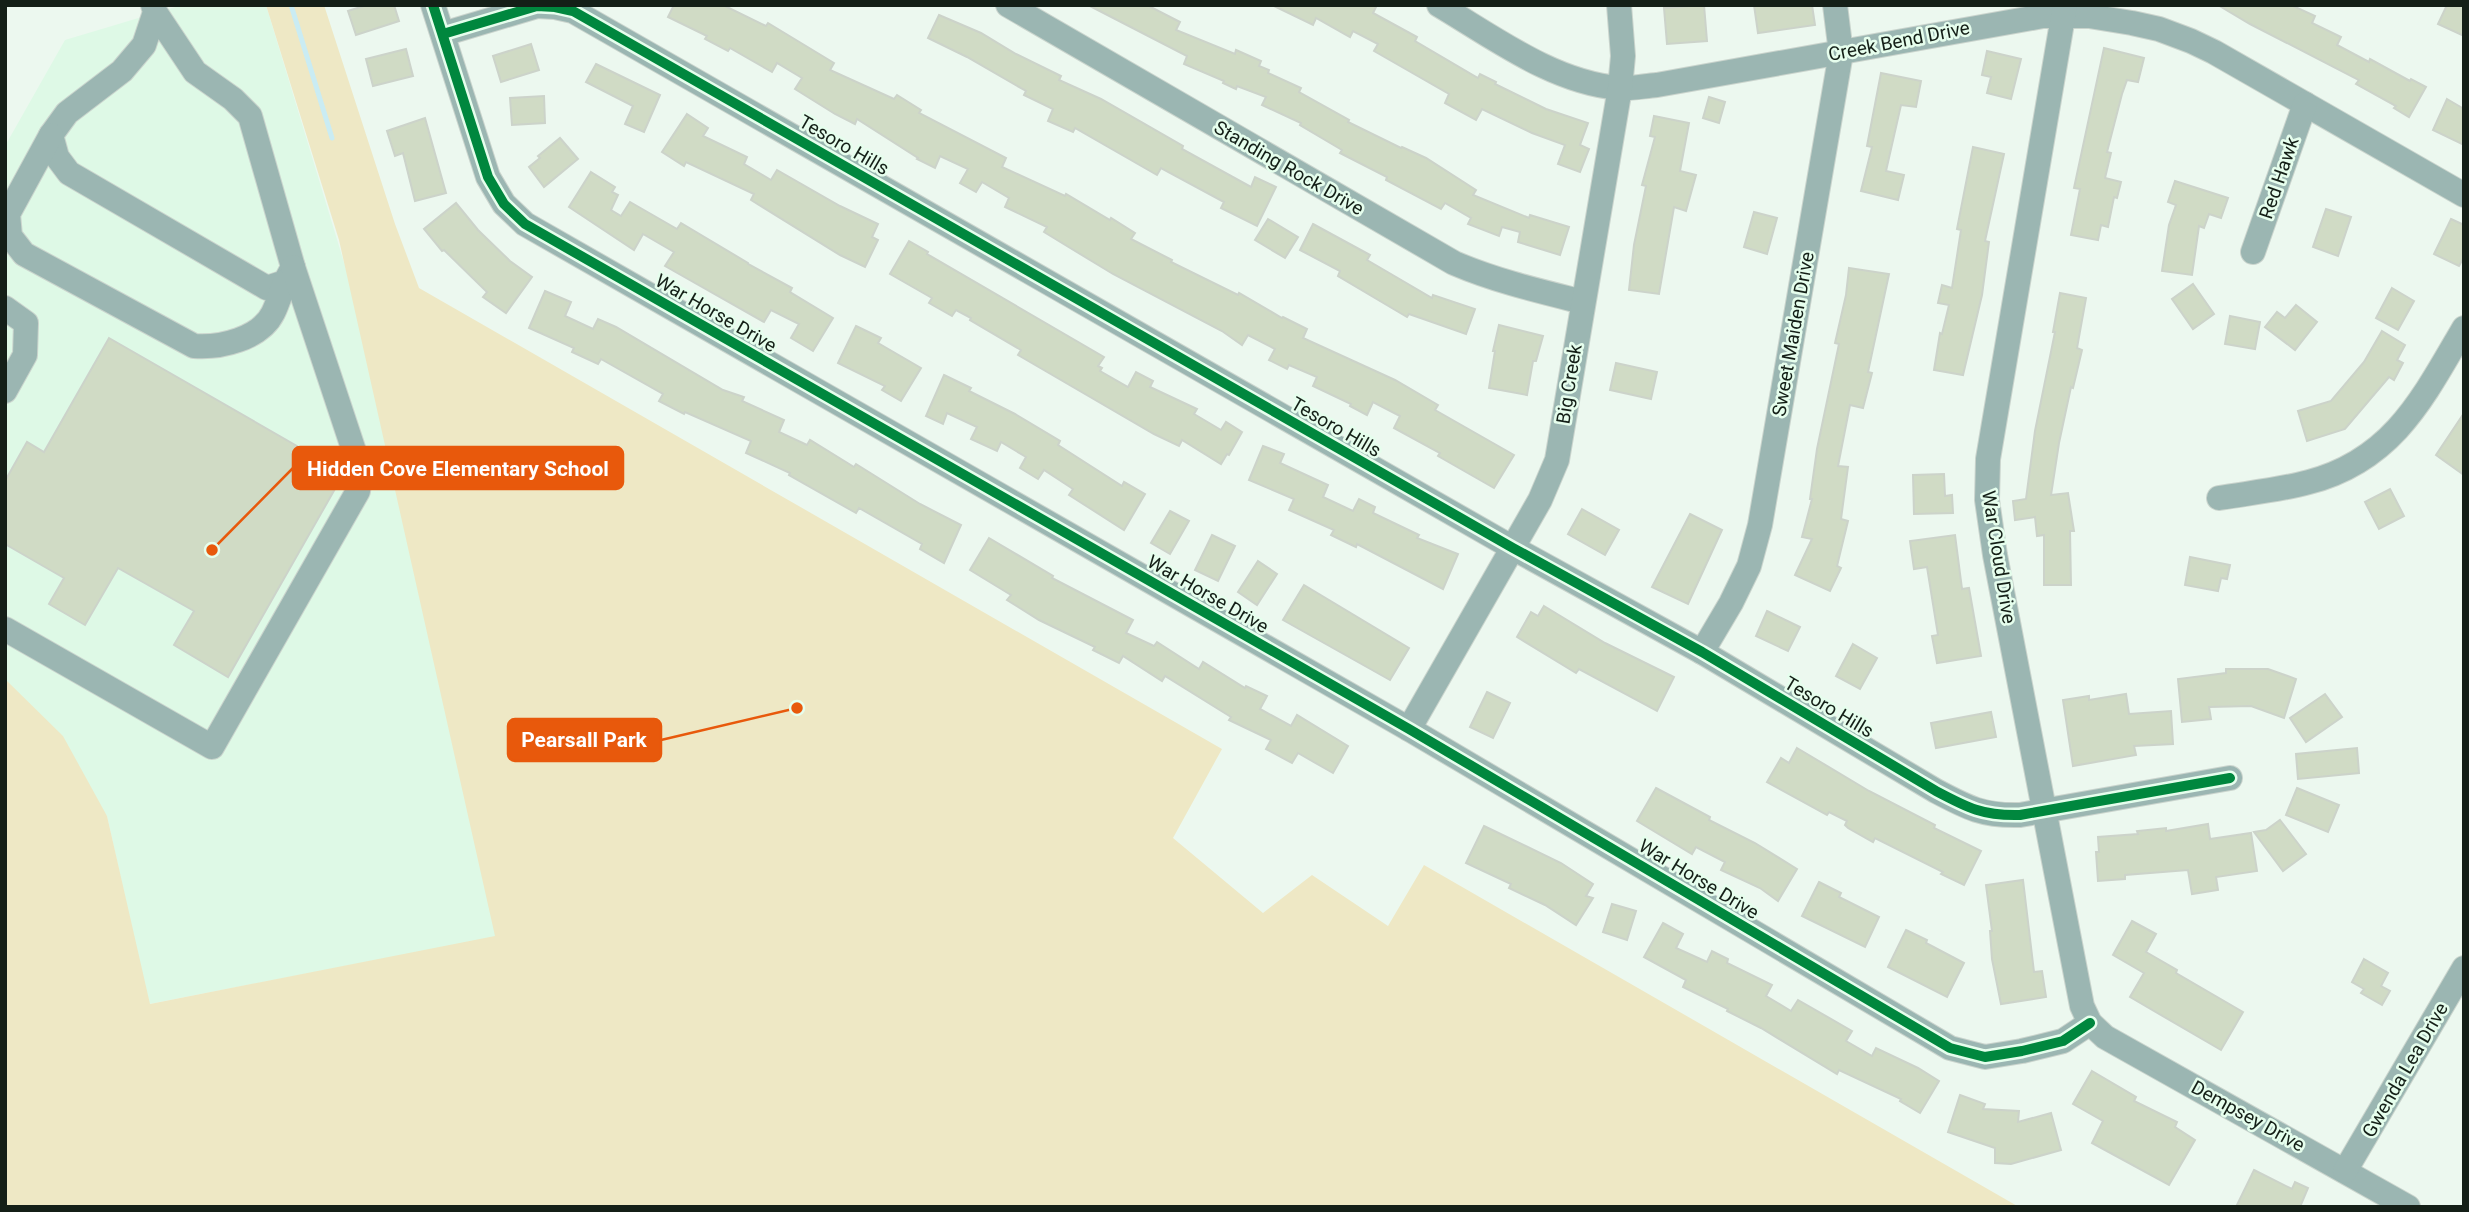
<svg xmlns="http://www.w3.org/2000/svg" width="2469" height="1212" viewBox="0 0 2469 1212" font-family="Roboto,sans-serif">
  <rect width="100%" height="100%" fill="#ecf8ef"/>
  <polygon fill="#def9e6" points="182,5 266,5 392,421 496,937 149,1004 107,816 5,679 5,146 65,40"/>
  <polygon fill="#eee8c5" points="266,5 324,5 395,224 419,288 1222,749 1173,838 1263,913 1312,875 1388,926 1424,865 2019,1207 5,1207 5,679 63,736 107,816 150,1004 495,936 339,240"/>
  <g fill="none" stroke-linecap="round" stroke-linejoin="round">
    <polyline stroke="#caecf3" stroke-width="5" points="291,5 332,138"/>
  </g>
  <g fill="#d0dbc5" stroke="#ccd3ca" stroke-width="2">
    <polygon points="367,5 394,5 399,21 356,35 348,11"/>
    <polygon points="674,5 723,5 766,26 768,23 834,63 830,70 894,99 897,95 921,110 919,113 1006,158 1002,167 1065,196 1066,194 1110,220 1111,218 1135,233 1131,239 1172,260 1171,262 1238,295 1239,293 1282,318 1283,317 1307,329 1303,338 1395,380 1438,405 1435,410 1514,455 1494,488 1438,456 1440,453 1394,428 1400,416 1373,402 1367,415 1350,406 1351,404 1313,386 1317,377 1289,365 1287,369 1269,360 1275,349 1248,335 1242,345 1222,331 1113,274 1044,232 1047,227 1005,207 1009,198 982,182 976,192 960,183 968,169 940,156 935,168 917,159 918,158 857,119 855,124 835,114 795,89 802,78 777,63 772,72 730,48 728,51 705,39 707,36 668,17"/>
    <polygon points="1088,5 1147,5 1180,22 1176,30 1235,54 1236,50 1261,61 1259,66 1269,70 1268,73 1301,88 1299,92 1349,120 1348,122 1401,148 1402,147 1426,158 1476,190 1473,195 1529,218 1530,215 1569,227 1560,255 1518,242 1520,232 1502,227 1499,236 1468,224 1471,218 1445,203 1441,209 1386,180 1387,177 1340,153 1342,150 1300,125 1301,123 1262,105 1266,97 1237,86 1236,89 1223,83 1224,81 1184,64 1187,56"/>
    <polygon points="1272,5 1377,5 1373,13 1417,37 1415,41 1478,78 1480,74 1496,82 1495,84 1546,109 1588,123 1580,145 1589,149 1580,172 1558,164 1565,145 1532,133 1482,109 1476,120 1445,103 1449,94 1374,51 1378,44 1353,31 1350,37 1316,18 1313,25"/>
    <polygon points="1704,5 1707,41 1667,44 1664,8"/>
    <polygon points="1754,5 1812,5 1815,25 1758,33"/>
    <polygon points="2218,5 2291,5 2315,16 2312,23 2341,37 2337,45 2369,62 2370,59 2410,81 2411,79 2426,87 2409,117 2394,108 2396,106 2356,84 2359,80 2250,24"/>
    <polygon points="2447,5 2464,5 2464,36 2438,24"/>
    <polygon points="939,15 981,33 1016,54 1061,76 1059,80 1101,99 1183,146 1182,149 1251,187 1255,177 1276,187 1257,226 1221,208 1224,202 1161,168 1157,175 1075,128 1073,132 1048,121 1053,109 1024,95 1026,91 967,57 928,38"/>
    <polygon points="531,44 539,70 501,82 493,56"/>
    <polygon points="2104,48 2144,58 2138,82 2127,80 2122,94 2107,152 2111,153 2105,178 2121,182 2117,198 2114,197 2108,227 2101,225 2098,240 2071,235 2080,189 2074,188"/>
    <polygon points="406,49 413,76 373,86 366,59"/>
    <polygon points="1987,51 2021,59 2011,99 1987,93 1991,77 1982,75"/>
    <polygon points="596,64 660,95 644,132 625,124 633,106 586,82"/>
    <polygon points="1881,73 1921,81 1916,107 1901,105 1886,171 1904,175 1898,200 1861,191 1872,147 1867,146"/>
    <polygon points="544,96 545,123 512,125 510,98"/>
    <polygon points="1709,97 1725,102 1719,123 1703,118"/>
    <polygon points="2447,99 2464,109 2464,145 2433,130"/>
    <polygon points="687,114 708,128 703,136 747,157 744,164 771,180 777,170 840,206 878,224 872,237 878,240 865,267 840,255 751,200 754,194 686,162 684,166 662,152"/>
    <polygon points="1654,116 1689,123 1680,171 1696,175 1686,211 1674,207 1659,294 1629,290 1634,245 1646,186 1642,185 1655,137 1650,136"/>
    <polygon points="425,118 446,193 415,201 403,153 395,156 387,131"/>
    <polygon points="560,138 578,159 544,187 529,167 540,158 538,156"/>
    <polygon points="1973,147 2004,154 1985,241 1989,242 1982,295 1963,375 1934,370 1940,333 1942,334 1949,305 1938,303 1942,285 1952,288 1961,230 1957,229"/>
    <polygon points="591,172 615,187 612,192 618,195 611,210 621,216 630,202 677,229 681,223 748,263 748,264 792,288 790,292 833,318 813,351 791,338 799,324 771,310 764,322 665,266 674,252 643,234 634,250 569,207"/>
    <polygon points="2175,181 2228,198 2221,218 2209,214 2204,228 2199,226 2192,275 2162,271 2169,225 2176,205 2168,202"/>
    <polygon points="456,203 478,230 510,261 532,277 506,313 483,297 487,292 444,250 442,251 424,229"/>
    <polygon points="2326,209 2351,217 2338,256 2313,247"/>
    <polygon points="1754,212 1777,218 1767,254 1744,247"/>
    <polygon points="1268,219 1298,237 1285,258 1255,240"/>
    <polygon points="2451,219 2464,225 2464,257 2459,266 2434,254"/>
    <polygon points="1313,224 1370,255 1367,260 1432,298 1433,295 1475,309 1466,334 1409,314 1407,317 1338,276 1340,271 1300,250"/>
    <polygon points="909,241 928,252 927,254 1104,357 1098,366 1102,368 1100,371 1128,387 1136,372 1153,381 1150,387 1197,409 1194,414 1221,430 1226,422 1242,432 1229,455 1227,454 1221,464 1182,440 1179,446 1154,434 1018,355 1021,350 970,320 971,318 956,310 952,316 929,303 932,298 890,274"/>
    <polygon points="1849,268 1889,274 1868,372 1872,373 1863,408 1850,405 1838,466 1848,467 1841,519 1848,521 1837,566 1841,568 1830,591 1795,575 1812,539 1802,537 1812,499 1810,499 1817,449 1839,344 1835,343 1846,295"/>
    <polygon points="2193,284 2214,314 2193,329 2172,299"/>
    <polygon points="2392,288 2414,301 2398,330 2376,318"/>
    <polygon points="545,291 571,302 565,316 593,329 598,319 616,327 723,390 744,397 742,401 784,420 779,432 807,445 810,440 854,467 856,464 920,504 961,525 944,563 920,549 922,544 859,508 856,513 789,475 790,473 746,453 751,441 685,412 684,414 659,401 663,394 601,359 598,364 572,352 574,348 529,328"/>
    <polygon points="2060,293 2086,298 2077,348 2082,350 2073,388 2071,387 2059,443 2051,495 2068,493 2074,531 2070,531 2071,585 2044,585 2044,535 2037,536 2035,517 2015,520 2013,501 2026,499 2035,431 2055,332 2053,332"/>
    <polygon points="2296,305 2317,322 2295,350 2265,327 2277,312 2285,318"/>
    <polygon points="2230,316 2260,322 2255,349 2225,344"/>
    <polygon points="1499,325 1543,336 1536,361 1533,361 1527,395 1489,388 1495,351 1493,351"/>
    <polygon points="856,326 881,338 878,343 921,368 901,401 882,390 885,386 838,363"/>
    <polygon points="2382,331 2405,345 2397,360 2403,363 2394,380 2389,377 2345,429 2307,441 2298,411 2331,401 2364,362"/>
    <polygon points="109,338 344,473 228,677 174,645 194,611 118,568 85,625 49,604 64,578 5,544 5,481 27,442 44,452"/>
    <polygon points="1616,363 1657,372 1651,399 1610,390"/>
    <polygon points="944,375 971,388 969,391 1015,414 1060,441 1058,445 1122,486 1124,482 1145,494 1124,530 1069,495 1073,489 1044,470 1038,479 1020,468 1026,457 1001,442 997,451 971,439 977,427 947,413 943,424 926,416"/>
    <polygon points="2464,413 2464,475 2436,455"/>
    <polygon points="1263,446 1284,454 1280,463 1328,485 1323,497 1353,511 1359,499 1375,507 1373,513 1419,535 1417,538 1458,554 1443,589 1357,544 1356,547 1331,535 1334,530 1289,510 1294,499 1249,480"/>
    <polygon points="1944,474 1945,496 1952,495 1953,513 1914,514 1913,475"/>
    <polygon points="2390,489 2404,516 2379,529 2365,502"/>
    <polygon points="1582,509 1619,530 1605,555 1568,534"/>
    <polygon points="1170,511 1189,521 1170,554 1151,543"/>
    <polygon points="1690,514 1722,530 1688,604 1652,587"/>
    <polygon points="1212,535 1235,546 1218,581 1195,570"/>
    <polygon points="1955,535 1962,589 1969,588 1981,656 1937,663 1932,636 1938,635 1927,567 1914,569 1910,541"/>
    <polygon points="989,538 1053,576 1052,578 1133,620 1126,633 1154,646 1157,642 1199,669 1203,662 1245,688 1246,686 1267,696 1260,709 1291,726 1297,715 1348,746 1333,773 1298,753 1292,763 1266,749 1271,740 1229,720 1231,717 1165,676 1162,681 1123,656 1119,663 1093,650 1095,647 1039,620 1007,600 1011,595 970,570"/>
    <polygon points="2190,557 2230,565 2227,579 2221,578 2218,591 2185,585"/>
    <polygon points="1258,561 1277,574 1257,605 1238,592"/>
    <polygon points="1304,585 1409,648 1390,680 1283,620"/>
    <polygon points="1544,606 1605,643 1674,677 1657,711 1579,669 1576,673 1517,637 1531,612 1538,616"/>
    <polygon points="1767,611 1800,627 1788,651 1756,636"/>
    <polygon points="1853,644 1877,658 1860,689 1836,676"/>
    <polygon points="2226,669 2268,669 2296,679 2284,718 2251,706 2209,707 2211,719 2182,722 2178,679 2226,673"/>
    <polygon points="1487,692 1510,703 1493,738 1470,727"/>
    <polygon points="2126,694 2129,714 2171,711 2173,744 2134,746 2136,755 2073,766 2063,700 2089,696 2089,700"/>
    <polygon points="2325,694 2342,717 2306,742 2290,718"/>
    <polygon points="1991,712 1996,737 1936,748 1931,723"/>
    <polygon points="1797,748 1869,791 1935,825 1934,828 1981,851 1964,885 1941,874 1943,872 1875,838 1873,842 1848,828 1845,825 1847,821 1829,812 1827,815 1767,782 1781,758 1789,763"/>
    <polygon points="2357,748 2359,773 2298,779 2296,754"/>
    <polygon points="1656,788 1710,817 1709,820 1755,843 1797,869 1778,901 1760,888 1721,870 1725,862 1696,847 1692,854 1637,821"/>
    <polygon points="2297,788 2339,805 2328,832 2286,815"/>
    <polygon points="2280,820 2306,854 2283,871 2254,832 2266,830"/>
    <polygon points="2208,824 2210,839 2251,833 2257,871 2216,877 2218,890 2192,894 2188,870 2125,875 2125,879 2098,881 2096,852 2099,852 2098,837 2138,834 2137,831 2166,828 2166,831"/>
    <polygon points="1484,826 1561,863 1593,884 1586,896 1593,898 1576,925 1545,905 1509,888 1511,884 1466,863"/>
    <polygon points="2023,880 2034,972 2042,971 2046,997 2001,1004 1992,959 1990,931 1992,931 1986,885"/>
    <polygon points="1819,882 1841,893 1839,897 1879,917 1865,947 1802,916"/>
    <polygon points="1612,904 1636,911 1627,940 1603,932"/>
    <polygon points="2132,921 2156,934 2146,952 2177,970 2176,973 2243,1012 2221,1050 2130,997 2144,973 2113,955"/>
    <polygon points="1663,923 1683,934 1676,948 1707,962 1712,951 1728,959 1727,963 1772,985 1766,996 1791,1011 1798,1000 1852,1031 1846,1041 1872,1056 1876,1048 1918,1068 1939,1081 1920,1113 1900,1101 1901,1099 1839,1070 1837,1074 1761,1028 1727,1011 1728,1009 1683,987 1686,980 1644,957"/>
    <polygon points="1906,930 1927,940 1926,943 1964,963 1947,997 1888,967"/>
    <polygon points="2364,959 2388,973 2381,986 2390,991 2382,1005 2361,993 2364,989 2352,982"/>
    <polygon points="2092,1071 2136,1097 2134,1101 2177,1122 2175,1127 2195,1140 2169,1185 2092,1143 2103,1121 2073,1104"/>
    <polygon points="1960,1095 1985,1104 1983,1109 2019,1111 2018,1122 2051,1113 2061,1150 2011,1164 1995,1163 1995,1148 1948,1132"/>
    <polygon points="2254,1170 2292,1189 2295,1182 2308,1188 2300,1207 2236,1207"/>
  </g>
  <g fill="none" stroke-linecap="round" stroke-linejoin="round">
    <defs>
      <g id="minor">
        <polyline points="153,5 155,12 195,72 233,99 250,116 293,267 285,282 267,288 69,173 57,157 51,135 67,113 122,71 144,45 155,12"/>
        <polyline points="433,5 488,177 504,204 525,224 1409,729 1950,1048 1985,1057 2022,1051 2063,1041 2090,1023"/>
        <path d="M1008 5 1454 263C1496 281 1539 291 1583 302"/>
        <path d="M1439 5C1493 37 1554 83 1619 88 1631 89 1644 86 1657 85L2043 16H2089L2132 23 2159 29 2191 41 2214 52 2464 195"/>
        <polyline points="2065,5 1988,459 1987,500 1995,555 2082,1006 2090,1023 2105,1037 2408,1207"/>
        <path d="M443 34 537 6 555 7 573 11 1513 548 1702 652 1936 791C1968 808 1983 816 2020 815L2230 778"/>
        <path d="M51 135 8 214 10 236 24 254 194 346C220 348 260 339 273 313 278 303 281 292 285 282"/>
        <polyline points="2253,252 2305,104"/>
        <polyline points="5,308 26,323 25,355 5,391"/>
        <path d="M2219 498C2249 493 2280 490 2309 482 2393 460 2423 398 2464 328"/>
        <polyline points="5,629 212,747 358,491 361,472 293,267"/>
        <polyline points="1702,652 1731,603 1749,566 1760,525 1841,53 1835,5"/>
        <polyline points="1409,729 1540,500 1557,460 1620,88 1623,56 1619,5"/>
        <polyline points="2345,1171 2464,968"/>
      </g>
    </defs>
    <use href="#minor" stroke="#cad4cd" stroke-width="26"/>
    <use href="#minor" stroke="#9bb6b2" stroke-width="24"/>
    <defs>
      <g id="cycleway">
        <polyline points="433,5 488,177 504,204 525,224 1409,729 1950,1048 1985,1057 2022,1051 2063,1041 2090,1023"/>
        <path d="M443 34 537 6 555 7 573 11 1513 548 1702 652 1936 791C1968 808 1983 816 2020 815L2230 778"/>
      </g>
    </defs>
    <use href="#cycleway" stroke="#e6feed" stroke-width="15"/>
    <use href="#cycleway" stroke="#00873e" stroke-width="10"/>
  </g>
  <g text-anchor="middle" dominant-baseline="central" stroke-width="5" stroke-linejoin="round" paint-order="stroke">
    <g font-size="19" fill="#141f17" stroke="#e6feed">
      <text transform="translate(1899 41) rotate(-11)">Creek Bend Drive</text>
      <text transform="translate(844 145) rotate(30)">Tesoro Hills</text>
      <text transform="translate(1289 168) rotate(30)">Standing Rock Drive</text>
      <text transform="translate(2279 178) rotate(-71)">Red Hawk</text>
      <text transform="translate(716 313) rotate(30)">War Horse Drive</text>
      <text transform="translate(1793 334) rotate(-80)">Sweet Maiden Drive</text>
      <text transform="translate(1569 384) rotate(-81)">Big Creek</text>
      <text transform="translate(1336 427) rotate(30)">Tesoro Hills</text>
      <text transform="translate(1999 557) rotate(81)">War Cloud Drive</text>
      <text transform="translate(1208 594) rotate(30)">War Horse Drive</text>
      <text transform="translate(1829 707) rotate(31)">Tesoro Hills</text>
      <text transform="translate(1699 879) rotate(31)">War Horse Drive</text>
      <text transform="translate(2405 1070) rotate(-60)">Gwenda Lea Drive</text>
      <text transform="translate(2248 1116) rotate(29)">Dempsey Drive</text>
    </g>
  </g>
  <path fill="none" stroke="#e8590c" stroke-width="2.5" d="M212 550L293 468M797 708L661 740"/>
  <g fill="#e8590c" stroke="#e6feed" stroke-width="2.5">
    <circle cx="212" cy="550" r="7"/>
    <circle cx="797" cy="708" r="7"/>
  </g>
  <g fill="#e8590c" stroke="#e8590c" stroke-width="2.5">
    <rect x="293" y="447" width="330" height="42" rx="7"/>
    <rect x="508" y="719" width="153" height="42" rx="7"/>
  </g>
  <g font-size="21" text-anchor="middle" font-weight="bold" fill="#fff">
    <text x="458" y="476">Hidden Cove Elementary School</text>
    <text x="584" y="747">Pearsall Park</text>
  </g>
  <rect width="2469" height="1212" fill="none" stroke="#141f17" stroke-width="14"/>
</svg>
